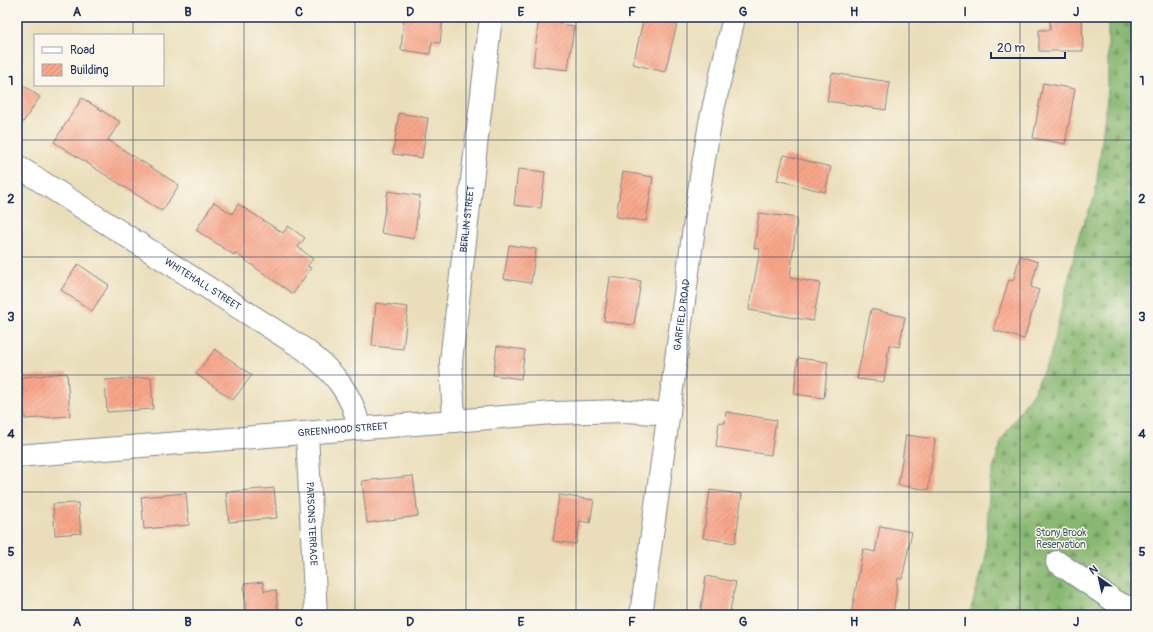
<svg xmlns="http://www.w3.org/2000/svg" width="1153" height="632" viewBox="0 0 1153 632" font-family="Pangolin,sans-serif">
  <defs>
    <pattern id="forest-firs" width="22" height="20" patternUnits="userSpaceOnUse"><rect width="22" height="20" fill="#89b872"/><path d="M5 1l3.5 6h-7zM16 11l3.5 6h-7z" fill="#6f9661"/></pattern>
    <pattern id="building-hatch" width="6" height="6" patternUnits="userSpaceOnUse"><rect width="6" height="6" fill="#f8a689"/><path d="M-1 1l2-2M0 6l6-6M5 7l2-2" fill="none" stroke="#d48f79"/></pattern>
  </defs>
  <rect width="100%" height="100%" fill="#fbf7ec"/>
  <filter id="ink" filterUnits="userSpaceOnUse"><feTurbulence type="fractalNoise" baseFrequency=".025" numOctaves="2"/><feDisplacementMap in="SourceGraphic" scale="8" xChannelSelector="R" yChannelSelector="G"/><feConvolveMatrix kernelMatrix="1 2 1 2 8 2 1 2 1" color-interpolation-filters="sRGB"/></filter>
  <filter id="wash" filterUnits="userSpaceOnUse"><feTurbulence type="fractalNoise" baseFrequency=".012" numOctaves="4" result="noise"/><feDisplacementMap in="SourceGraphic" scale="16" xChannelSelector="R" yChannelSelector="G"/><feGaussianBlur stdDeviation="0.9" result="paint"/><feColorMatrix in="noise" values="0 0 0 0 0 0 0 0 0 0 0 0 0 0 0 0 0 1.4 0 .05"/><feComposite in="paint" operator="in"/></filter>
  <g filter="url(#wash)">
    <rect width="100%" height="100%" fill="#eadeba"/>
    <polygon fill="url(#forest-firs)" stroke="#527468" points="1108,17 1136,17 1136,615 969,615 985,561 990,480 1002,439 1034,391 1050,357 1079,235 1095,196 1108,90"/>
    <g id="blocks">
      <g fill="url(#building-hatch)">
        <polygon points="404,17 443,17 440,43 432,42 430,54 401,50"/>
        <polygon points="539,17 561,17 560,24 574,26 568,70 533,66"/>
        <polygon points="644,17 677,24 665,72 633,64"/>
        <polygon points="1050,17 1082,17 1083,51 1039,51 1039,30 1050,30"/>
        <polygon points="832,73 890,82 886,110 827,101"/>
        <polygon points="17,81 40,97 17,131"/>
        <polygon points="1043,83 1075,89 1065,144 1033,138"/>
        <polygon points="82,98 120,122 108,140 179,185 162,211 54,142"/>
        <polygon points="399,113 428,118 422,158 393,154"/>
        <polygon points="784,155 831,167 825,192 777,180"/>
        <polygon points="518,169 545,172 541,208 514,205"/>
        <polygon points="623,172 653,177 646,221 616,217"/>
        <polygon points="388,191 420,196 414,239 381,233"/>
        <polygon points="214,202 232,214 238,204 283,233 288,226 305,238 298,247 313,259 307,266 311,268 293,294 235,253 234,255 196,230"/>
        <polygon points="759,213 797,218 790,278 820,283 813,321 749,310 760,249 754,248"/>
        <polygon points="509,245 536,249 531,283 504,279"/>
        <polygon points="1020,256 1038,262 1031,287 1039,290 1024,339 993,330 1009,280 1013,281"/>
        <polygon points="78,264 109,285 92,311 61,290"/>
        <polygon points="610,277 641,281 634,325 604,321"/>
        <polygon points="376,303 408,307 403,349 372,346"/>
        <polygon points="871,309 905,317 899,347 889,345 884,382 857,379"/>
        <polygon points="497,346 525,350 521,379 493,375"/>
        <polygon points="215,349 252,375 233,400 196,374"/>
        <polygon points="798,358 828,362 824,398 794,394"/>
        <polygon points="67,373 70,416 25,419 22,377"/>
        <polygon points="151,377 153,409 107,412 105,380"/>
        <polygon points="726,412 776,420 771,455 716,447 719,422 725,423"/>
        <polygon points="906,435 935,439 928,490 898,485"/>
        <polygon points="413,476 418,516 367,523 362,481"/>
        <polygon points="274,488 277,518 229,522 226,492"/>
        <polygon points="710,490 742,494 735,543 703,538"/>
        <polygon points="186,493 189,525 144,529 141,497"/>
        <polygon points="559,495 594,500 590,523 580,521 576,544 553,541"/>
        <polygon points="78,503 81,533 55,535 53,504"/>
        <polygon points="880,526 912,532 902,579 898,578 893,615 851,615 863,549 875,552"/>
        <polygon points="706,576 736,582 729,615 700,615"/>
        <polygon points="263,582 264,591 276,590 278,615 246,615 244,584"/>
      </g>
    </g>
  </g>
  <g filter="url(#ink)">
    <use href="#blocks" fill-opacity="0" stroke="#82868c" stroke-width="1"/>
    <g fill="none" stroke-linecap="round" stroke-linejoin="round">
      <defs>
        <g id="minor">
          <path id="s1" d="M17 166 304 349C332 370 353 393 359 428"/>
          <path id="s2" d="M454 421 451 361 491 17"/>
          <path id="s3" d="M307 433 316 615"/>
          <path id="s4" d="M17 456 553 413 626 411 669 414"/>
          <polyline points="1057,562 1114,601 1136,611"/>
          <path id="s5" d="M641 615 701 177 710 123 734 17"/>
        </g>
      </defs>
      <use href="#minor" stroke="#82868c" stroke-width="24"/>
      <use href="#minor" stroke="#fff" stroke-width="22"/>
    </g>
  </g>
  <path fill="none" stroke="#1b2f5e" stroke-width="1" stroke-opacity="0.55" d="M133 17V35M244 17V615M355 17V615M466 17V615M576 17V615M687 17V615M798 17V615M909 17V615M1020 17V615M133 85V615M17 140H1136M17 257H1136M17 375H1136M17 492H1136"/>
  <g text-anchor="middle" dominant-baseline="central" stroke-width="3" stroke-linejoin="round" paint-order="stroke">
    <g font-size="10" fill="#1b2f5e" stroke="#fbf7ec">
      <text stroke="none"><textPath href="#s2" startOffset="203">BERLIN STREET</textPath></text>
      <text stroke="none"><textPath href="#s1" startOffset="220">WHITEHALL STREET</textPath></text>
      <text stroke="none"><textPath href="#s5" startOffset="303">GARFIELD ROAD</textPath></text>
      <text stroke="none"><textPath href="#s4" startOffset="327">GREENHOOD STREET</textPath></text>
      <text stroke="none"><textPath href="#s3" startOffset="91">PARSONS TERRACE</textPath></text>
    </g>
    <g font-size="10" fill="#3f5968" stroke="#fbf7ec">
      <text x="1061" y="533">Stony Brook<tspan x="1061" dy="12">Reservation</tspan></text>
    </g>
  </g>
  <rect width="1153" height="632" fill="none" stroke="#fbf7ec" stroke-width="44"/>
  <rect x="34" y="34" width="130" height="52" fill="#fbf7ec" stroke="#a1a7b3"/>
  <rect x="42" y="47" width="20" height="6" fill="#ffffff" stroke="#a1a7b3"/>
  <text x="70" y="54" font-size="12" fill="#1b2f5e">Road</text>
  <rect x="42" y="64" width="20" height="12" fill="url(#building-hatch)" stroke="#a1a7b3"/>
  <text x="70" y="74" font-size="12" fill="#1b2f5e">Building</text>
  <g transform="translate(1099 578) rotate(326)" stroke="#fbf7ec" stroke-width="3" paint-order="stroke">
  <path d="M0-3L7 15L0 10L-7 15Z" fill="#1b2f5e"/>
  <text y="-6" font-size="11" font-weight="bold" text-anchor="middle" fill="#1b2f5e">N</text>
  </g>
  <path d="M991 52v6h74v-6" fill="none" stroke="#1b2f5e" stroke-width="2"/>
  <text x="997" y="52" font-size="12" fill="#1b2f5e" stroke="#fbf7ec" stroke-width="3" paint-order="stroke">20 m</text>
  <rect x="22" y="22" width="1109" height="588" fill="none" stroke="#1b2f5e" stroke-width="1.5"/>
  <g font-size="13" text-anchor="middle" font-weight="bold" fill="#1b2f5e">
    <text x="77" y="16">A</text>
    <text x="188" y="16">B</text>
    <text x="299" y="16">C</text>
    <text x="410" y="16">D</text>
    <text x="521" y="16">E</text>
    <text x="632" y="16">F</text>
    <text x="743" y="16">G</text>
    <text x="854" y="16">H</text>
    <text x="965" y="16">I</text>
    <text x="1076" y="16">J</text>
    <text x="11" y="85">1</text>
    <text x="1142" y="85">1</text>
    <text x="11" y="203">2</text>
    <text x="1142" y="203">2</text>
    <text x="11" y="321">3</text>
    <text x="1142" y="321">3</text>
    <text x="11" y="438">4</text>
    <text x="1142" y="438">4</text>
    <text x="11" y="556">5</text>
    <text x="1142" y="556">5</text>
    <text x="77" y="626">A</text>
    <text x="188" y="626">B</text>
    <text x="299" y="626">C</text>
    <text x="410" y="626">D</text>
    <text x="521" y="626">E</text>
    <text x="632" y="626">F</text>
    <text x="743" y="626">G</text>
    <text x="854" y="626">H</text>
    <text x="965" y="626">I</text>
    <text x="1076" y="626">J</text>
  </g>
</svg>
